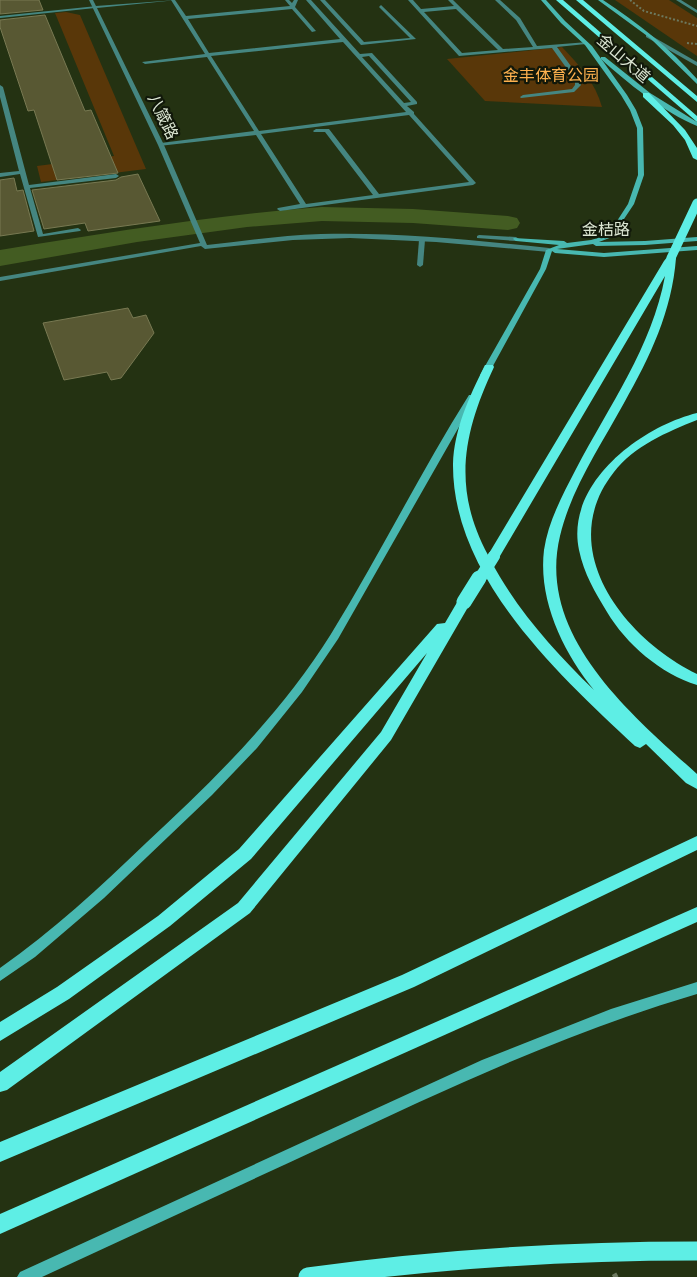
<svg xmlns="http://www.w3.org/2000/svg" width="697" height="1277" viewBox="0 0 697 1277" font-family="'Sofia Sans Condensed','Noto Sans SC',sans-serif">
  <rect width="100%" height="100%" fill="#243212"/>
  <g fill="#593709">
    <polygon points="615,0 669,0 697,18 697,56"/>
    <polygon points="66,12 80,15 146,169 41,182 37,166 114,156 55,13"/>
    <path d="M562 47C579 65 595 82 602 107L485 101 447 59Z"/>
  </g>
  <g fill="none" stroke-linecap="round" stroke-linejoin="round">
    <path fill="#435c22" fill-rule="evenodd" d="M322 207 413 209 508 216 517 218 520 223 517 228 508 230 413 223 322 221 247 227 137 242 0 266V250C107 233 214 215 322 207Z"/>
  </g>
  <g fill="#585833" stroke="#787952">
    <polygon points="0,0 39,0 43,10 0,14"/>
    <polygon points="45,15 85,111 91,110 118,173 57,180 34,110 28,111 0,27 0,20"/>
    <polygon points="138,174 160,221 88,231 85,223 44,229 32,190 116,180 121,177"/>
    <polygon points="14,178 17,191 23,190 34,231 0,236 0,180"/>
    <polygon points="128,308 133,318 146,315 154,333 121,378 111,380 107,372 64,380 43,323"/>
  </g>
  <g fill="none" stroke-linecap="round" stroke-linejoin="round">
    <g stroke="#6d795f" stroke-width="2" stroke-dasharray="2 2" stroke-linecap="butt">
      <polyline points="630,0 644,11 697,26"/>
      <polyline points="687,43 697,44"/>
    </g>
    <polyline stroke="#6d795f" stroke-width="4.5" stroke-dasharray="5 5" stroke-linecap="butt" points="613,1277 620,1273"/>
    <g fill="#458681" fill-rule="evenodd">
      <path d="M171 0H175L186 16 290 6 285 0H289L292 3 294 0H298L295 7 316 31 312 32 292 9 188 19 209 53 340 39 306 0H311L360 54 372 53 417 102V104L407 106 414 112V114L476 183 473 185 280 211 277 209 278 208 300 204 256 135 159 146V144L161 143 254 131 207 57 145 64 142 62 205 54ZM343 42 406 112 259 131 211 56ZM369 56 411 102 404 103 362 57ZM409 115 469 182 379 194 329 129H316L313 131 314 132H325L373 195 306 204 261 134Z"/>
      <polygon points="320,0 325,0 364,42 410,38 379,7 381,5 416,39 361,45"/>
      <path d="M408 0H413L421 9 454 6 448 0H453L503 49 533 47 516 20 495 0H500L520 18 537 46 588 42 586 44 557 47 581 80V85L574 92 521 98 520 97 523 95 572 89 575 85V80L552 48 459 56ZM456 9 498 50 462 53 424 12Z"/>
      <polygon points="676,0 681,0 697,10 697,13"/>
      <polygon points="97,6 95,8 0,18 0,16"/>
      <polygon points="0,85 3,87 29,185 116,174 119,176 116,178 30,188 43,234 78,228 81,230 80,231 38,237 20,174 0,177 0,173 19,171 0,97"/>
      <polygon points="422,238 425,240 423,265 420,267 417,265 419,240"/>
    </g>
    <g fill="#458681" fill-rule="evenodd">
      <path d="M89 0H93L96 6 177 0 97 8 164 145 207 245C245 241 283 235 321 234 397 232 473 240 549 248L552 250 549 252 436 242 350 238 293 240 205 249 201 246 0 281V277L200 243 158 145Z"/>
      <polygon points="646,35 650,35 697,62 697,66 646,37"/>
      <polygon points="479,235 516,237 519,239 516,241 477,238 477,236"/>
    </g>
    <g fill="#48b8b1" fill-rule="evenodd">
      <polygon points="541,0 546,0 565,21 592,46 627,95 636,110 643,128 644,175 634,204 612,237 599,242 645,241 697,237 697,241 645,245 596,246 593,244 557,249 604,253 697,246 697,250 604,257 555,253 552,251 546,269 488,375 484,377 480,375 540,269 546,250 559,245 516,241 513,239 514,238 564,241 567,243 591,240 608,235 628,204 638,175 637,128 630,110 621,95 585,45 561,23"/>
      <path d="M598 0H603C638 23 670 48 697 79V84L650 38Z"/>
      <path d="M601 57H605L650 93 697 122V126C665 113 626 82 601 59Z"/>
      <path d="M469 395H475L476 397 338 639 302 692 257 748 212 795 104 898 35 957 0 981V968C53 931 100 887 146 843 215 779 281 714 331 634 379 556 420 473 469 395Z"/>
      <path d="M697 982V994C568 1032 448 1088 327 1145 232 1189 137 1233 42 1277H17L20 1272 482 1060 611 1009Z"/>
    </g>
    <g fill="#5eeee5" fill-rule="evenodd">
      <polygon points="556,0 563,0 697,116 697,122"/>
      <polygon points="576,0 583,0 697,96 697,102"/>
      <polygon points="643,93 649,93 685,130 697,148 697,160 693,158 685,140 673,125 643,97"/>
      <path d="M671 255 676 258C672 311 650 357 624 403 601 445 571 489 560 536 536 636 632 715 697 774V789L686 783 646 744 640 748 635 746C558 674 452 577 453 464 454 430 469 397 484 367L485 365H493L494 367C463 433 452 488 488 555L664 261 668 256ZM665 276C652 347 609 406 576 469 563 494 548 522 544 550 538 600 563 652 594 690 554 651 516 609 490 559H499L500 556Z"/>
      <path d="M697 413V420C667 432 634 446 614 472 553 549 625 639 697 674V685C661 674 626 644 607 612 595 592 584 574 579 550 565 484 640 427 697 413Z"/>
      <polygon points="464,597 469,599 471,602 391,740 250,913 7,1090 0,1092 0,1072 238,903 381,732 427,653 251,859 170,926 69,999 0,1041 0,1022 57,987 158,916 239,849 437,624 445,623 459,599"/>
      <polygon points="697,836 697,850 414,987 0,1162 0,1142 402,975"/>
      <polygon points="697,907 697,922 0,1234 0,1214"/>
    </g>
    <polyline stroke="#5eeee5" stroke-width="9" points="671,258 697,203"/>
    <polyline stroke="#5eeee5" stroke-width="12" points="479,580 494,556"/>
    <polyline stroke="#5eeee5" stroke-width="15" points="464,602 479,578"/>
    <path stroke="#5eeee5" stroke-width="19" d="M308 1277C437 1259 566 1251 697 1251"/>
  </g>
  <g text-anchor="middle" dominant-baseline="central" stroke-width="4.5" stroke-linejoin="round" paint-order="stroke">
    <g font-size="16" fill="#dce6d3" stroke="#11180a">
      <text transform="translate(623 59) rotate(41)">金山大道</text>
      <text transform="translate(162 117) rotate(64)">八箴路</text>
      <text x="606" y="230">金桔路</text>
    </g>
    <g font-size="16" fill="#feb14f" stroke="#11180a">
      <text x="551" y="76">金丰体育公园</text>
    </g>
  </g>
</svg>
